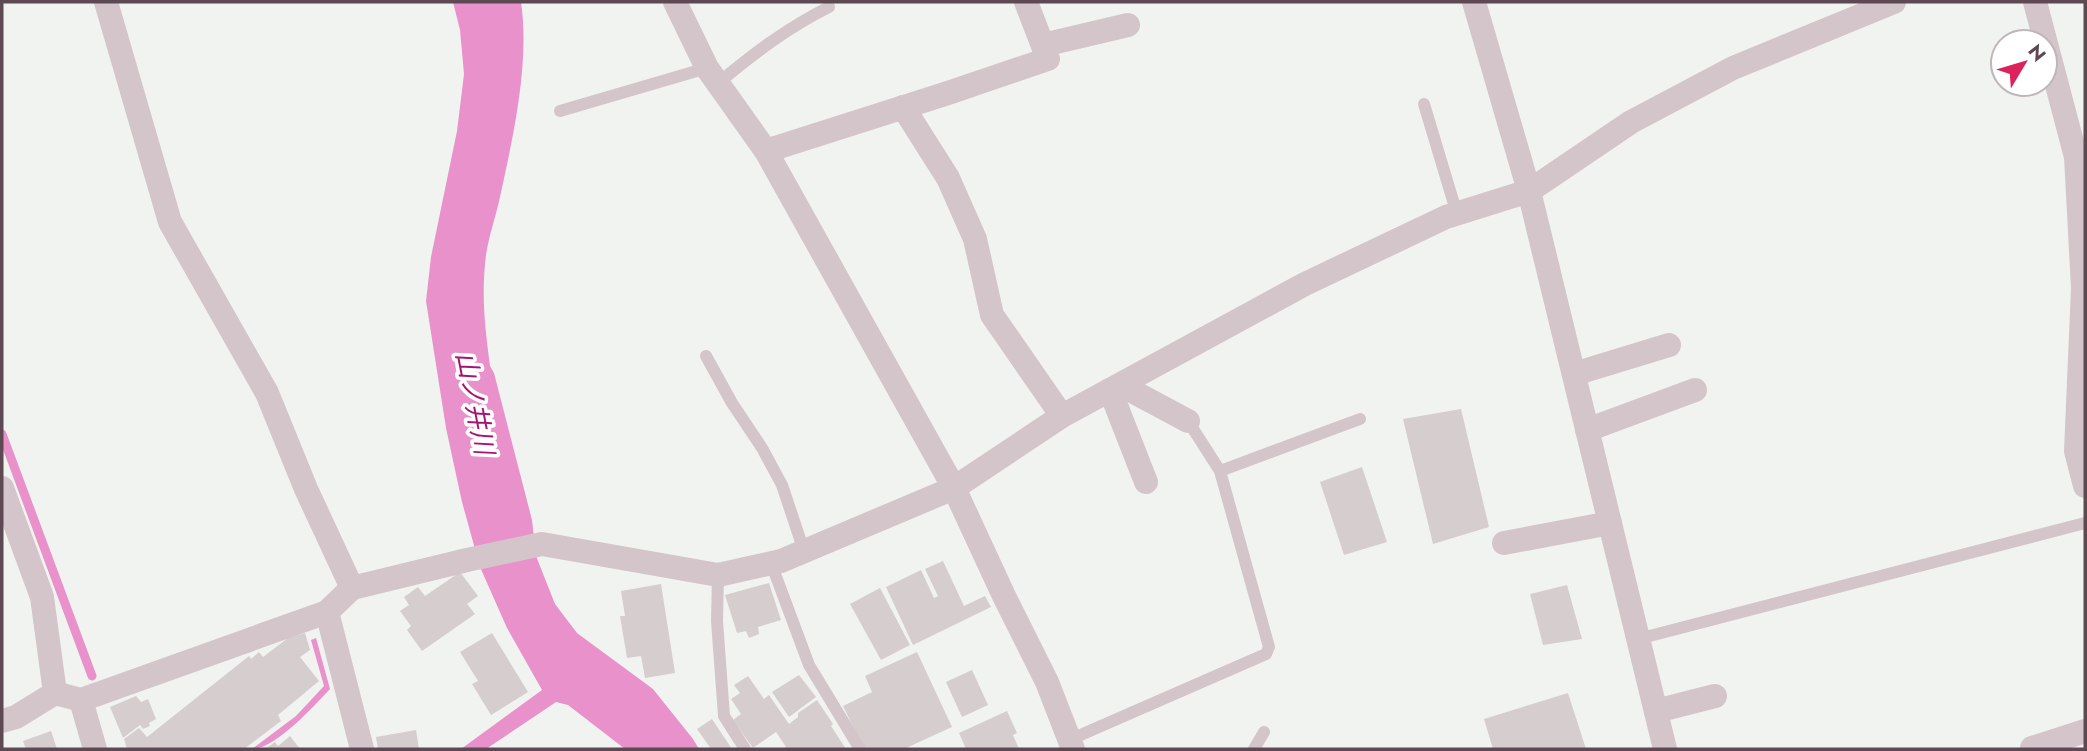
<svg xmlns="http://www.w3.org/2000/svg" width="2087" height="751" viewBox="0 0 2087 751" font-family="Jost,'Noto Sans JP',sans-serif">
  <rect width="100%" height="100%" fill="#f1f3f1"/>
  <g fill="#e891ca">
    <path d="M453 2H521C530 63 513 137 500 197 496 216 489 235 486 255 481 295 485 327 490 366L494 373 532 520 536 556 555 604 577 633 653 689 693 739 699 749H625L568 705 556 702 486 749H461L542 690 507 628 480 567 462 502 446 428 426 301 431 257 457 131 464 74 460 30Z"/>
    <path d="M316 638 330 689C313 707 275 749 252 749L296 716 324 686 311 640Z"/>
  </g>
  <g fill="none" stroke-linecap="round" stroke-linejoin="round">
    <polyline stroke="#e891ca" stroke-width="9" points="2,434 92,676"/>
  </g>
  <g fill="#d6cdcf">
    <polygon points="1461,409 1489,527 1433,544 1403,419"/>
    <polygon points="1362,467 1387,542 1344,555 1320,482"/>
    <polygon points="943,561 964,606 985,596 991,607 913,645 886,587 921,570 934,598 938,596 925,569"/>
    <polygon points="460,572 478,596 467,604 475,614 422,651 407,630 411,626 400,611 409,605 404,597 418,587 425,596"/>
    <polygon points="769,583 781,620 758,627 759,634 749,638 746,631 737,633 725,595"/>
    <polygon points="661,584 675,673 645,678 641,656 627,658 620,616 625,616 621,591"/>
    <polygon points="1567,585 1582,639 1543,645 1530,594"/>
    <polygon points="880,588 910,645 881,660 850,604"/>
    <polygon points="305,633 310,650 300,657 319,681 278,715 281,721 244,749 127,749 124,739 139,728 147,737 249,656 251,659 259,652 263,657 288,638"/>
    <polygon points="492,633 528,692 491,715 472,684 478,681 460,652"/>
    <polygon points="917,652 952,727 904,749 864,749 843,706 872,692 865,676"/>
    <polygon points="972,670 988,705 962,717 946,682"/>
    <polygon points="799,675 816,697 789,717 772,692"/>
    <polygon points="748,676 764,699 769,695 789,724 798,717 798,713 817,700 833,724 831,726 846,749 783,749 786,747 776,732 753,748 733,720 741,714 731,699 740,693 734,685"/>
    <polygon points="1568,693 1586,749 1493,749 1484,719"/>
    <polygon points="136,696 141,702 148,699 156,719 149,723 150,726 143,729 140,725 123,738 110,707"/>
    <polygon points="1007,711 1017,733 1013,735 1019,749 966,749 959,733"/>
    <polygon points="712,719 732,749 711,749 697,729"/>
    <polygon points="416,730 419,749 378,749 376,737"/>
    <polygon points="51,731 57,749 26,749 23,741"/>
    <polygon points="290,736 300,749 265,749 275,742 278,746"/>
  </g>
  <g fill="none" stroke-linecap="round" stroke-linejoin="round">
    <g stroke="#d4c5cb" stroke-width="12">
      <path d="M717 84C753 54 787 28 829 7"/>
      <polyline points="1424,104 1457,214"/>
      <polyline points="560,111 707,68"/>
      <polyline points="706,356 732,403 762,448 782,485 804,551"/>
      <polyline points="1220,471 1360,419"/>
      <polyline points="771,563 809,665 860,749"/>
      <polyline points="718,575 717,621 724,716 745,749"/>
      <polyline points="1638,639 2085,523"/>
      <polyline points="1069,740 1266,654 1269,647 1220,471 1188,421"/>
      <polyline points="1254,749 1264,732"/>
    </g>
    <g stroke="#d4c5cb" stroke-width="24">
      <polyline points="106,2 170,222 267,393 306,489 352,588"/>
      <polyline points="675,2 707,68 766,151 954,488 1004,596 1047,682 1073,749"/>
      <polyline points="1474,2 1529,191 1665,749"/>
      <polyline points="2035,2 2076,157 2083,288 2076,451 2085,486"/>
      <polyline points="1043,45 1128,25"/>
      <polyline points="903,107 948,178 975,239 992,315 1062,416"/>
      <polyline points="766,151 948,93 1048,59 1026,2"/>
      <polyline points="1574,374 1669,345"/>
      <polyline points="1124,383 1130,390 1188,421"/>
      <polyline points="1110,390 1146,482"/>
      <polyline points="1587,430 1695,390"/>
      <polyline points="2,488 42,597 55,693"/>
      <polyline points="1504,543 1610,523"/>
      <polyline points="327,612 362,749"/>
      <polyline points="81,700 95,749"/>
      <polyline points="1656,711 1715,696"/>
      <polyline points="2,721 16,717 55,693 81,700 327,612 352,588 467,560 542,544 718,575 781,561 954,488 1062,416 1305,284 1446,217 1529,191 1631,122 1733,68 1894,2"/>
      <polyline points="2032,748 2085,731"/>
    </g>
  </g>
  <g text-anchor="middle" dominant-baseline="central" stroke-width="7" stroke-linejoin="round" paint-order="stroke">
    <g font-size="26" font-style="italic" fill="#a51474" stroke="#fff">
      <text transform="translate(475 403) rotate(79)">山ノ井川</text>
    </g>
  </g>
  <rect width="2087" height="751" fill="none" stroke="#5d4951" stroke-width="7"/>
  <g transform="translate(2024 63) rotate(52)"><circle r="33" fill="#ffffff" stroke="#beb6b9" stroke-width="2"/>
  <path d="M0-5L12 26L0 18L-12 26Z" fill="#db225b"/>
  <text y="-10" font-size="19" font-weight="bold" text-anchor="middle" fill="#5d4951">N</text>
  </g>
</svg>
